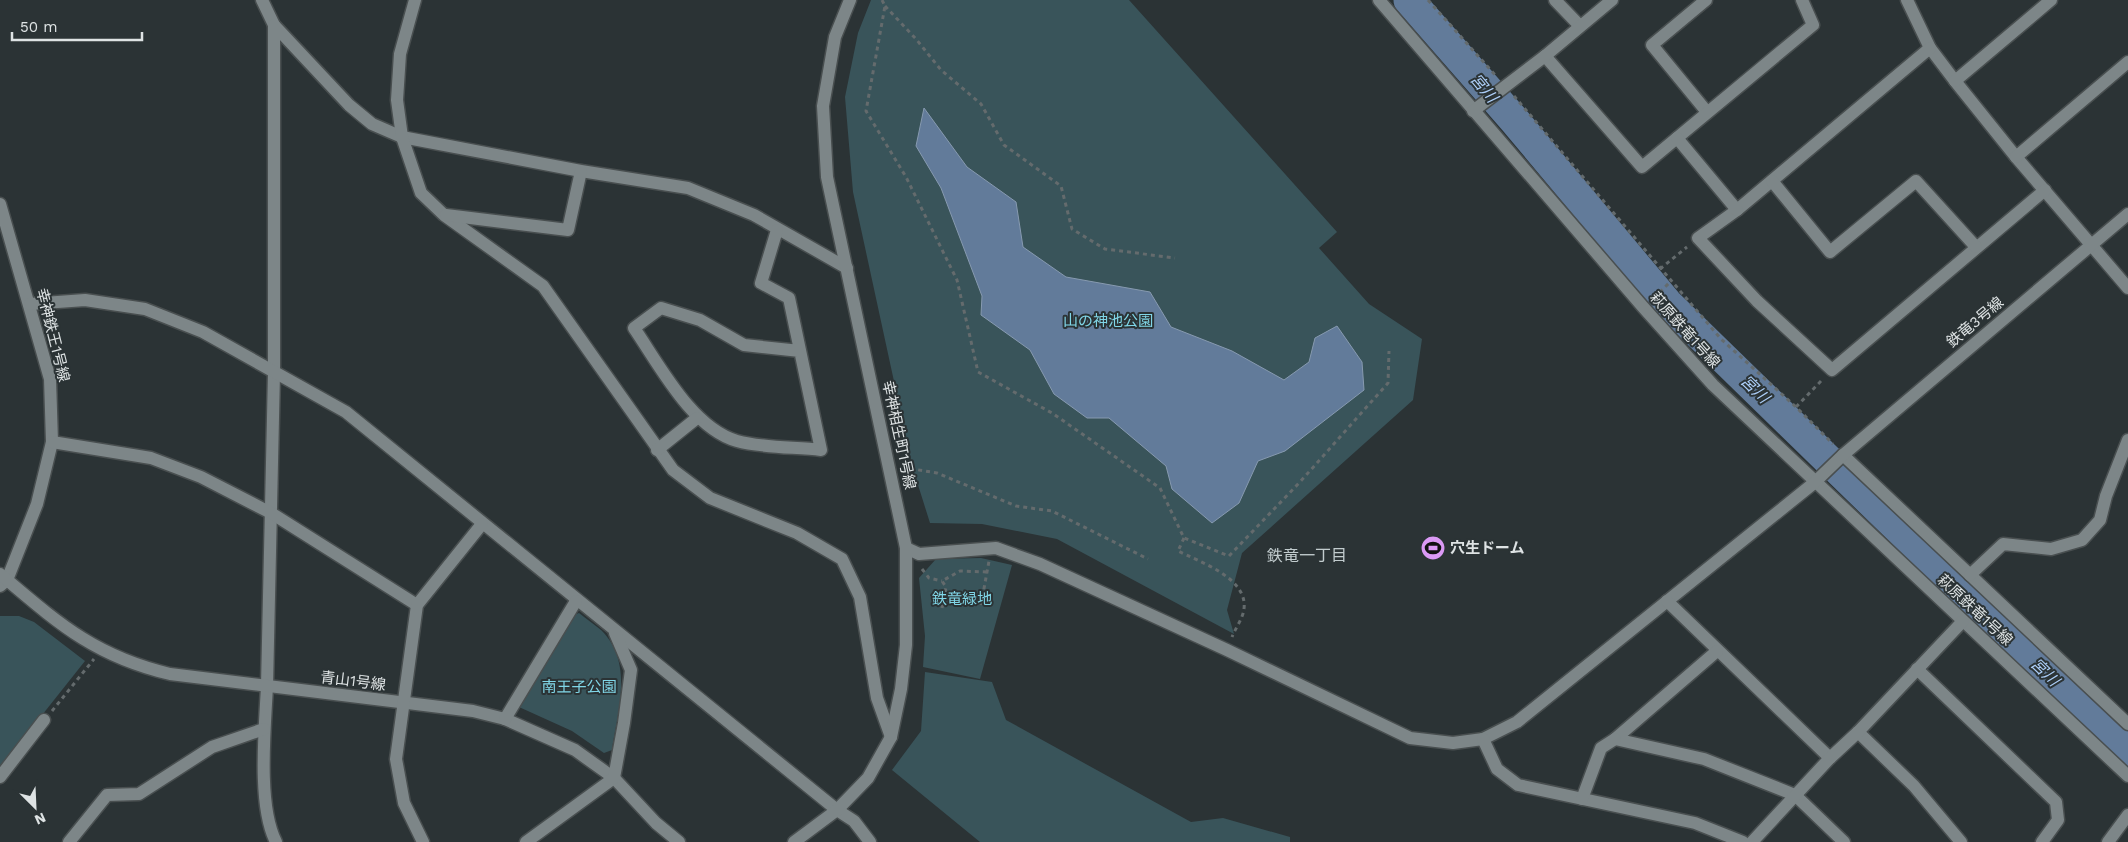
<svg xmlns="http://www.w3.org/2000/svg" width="2128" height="842" viewBox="0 0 2128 842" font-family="'Work Sans','Noto Sans JP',sans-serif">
  <rect width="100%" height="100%" fill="#2b3335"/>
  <g fill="#39545a">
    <polygon points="871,0 1129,0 1337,232 1319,248 1369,304 1422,339 1413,400 1242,553 1227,610 1234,634 1057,539 982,524 930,523 913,469 853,192 845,97 858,33"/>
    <polygon points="981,558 1012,565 980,679 923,667 925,636 919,578 936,559"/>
    <path d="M579 613C586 619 594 624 601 630 634 662 618 711 612 750L604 753 572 731 519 707 571 616Z"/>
    <polygon points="0,616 19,616 34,622 85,661 0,768"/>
    <polygon points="925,672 992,682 1006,720 1191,822 1223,818 1290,837 1290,842 980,842 892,770 921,731"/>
  </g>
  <polygon fill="#627b9a" stroke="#879ab0" points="924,108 967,167 1016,202 1023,247 1066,277 1150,292 1171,327 1232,351 1284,380 1309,362 1315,338 1337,326 1362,362 1364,390 1285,451 1258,461 1239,503 1212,523 1172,489 1166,466 1109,418 1087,418 1054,394 1030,350 981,315 982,296 941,188 916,146"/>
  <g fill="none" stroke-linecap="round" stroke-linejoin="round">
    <polyline stroke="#627b9a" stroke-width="31" points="1409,0 1515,121 1667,303 2128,752"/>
    <defs>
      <g id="minor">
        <polyline points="262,0 274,25 349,105 372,124 402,137 581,171 688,188 754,215 847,268"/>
        <polyline points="415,0 400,54 397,100 402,137 421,193 444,215 543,286 673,470 710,498 797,533 842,559 860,597 877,698 891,737"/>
        <polyline points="1379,0 1643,307 1713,385 2128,776"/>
        <polyline points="1555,0 1579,25"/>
        <polyline points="1706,0 1652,45 1707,112"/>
        <polyline points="1907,0 1930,48 1955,81 2016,157 2128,288"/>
        <path d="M274 25V373L267 686C265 728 257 805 276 842"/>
        <polyline points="1930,48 1737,210 1698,238 1757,301 1832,370 2045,190"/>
        <polyline points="1545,56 1642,167 1813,25 1802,0"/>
        <polyline points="1955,81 2051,0"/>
        <polyline points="1473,111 1545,56 1612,0"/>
        <polyline points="1677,138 1737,210"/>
        <polyline points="2016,157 2128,62"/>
        <polyline points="1772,181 1830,252 1916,181 1976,247"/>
        <polyline points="0,204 50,379 52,442 37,504 7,580 0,586"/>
        <polyline points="446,215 568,230 581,171"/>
        <path d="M777 230 761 283 789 298 821 450C795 447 762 448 737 441 692 428 660 366 634 328L661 308 700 320 744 345 800 351"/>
        <polyline points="30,304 85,300 145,309 203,332 346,412 837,810 854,821 870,842"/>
        <polyline points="52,442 151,458 201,477 271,513 417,605"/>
        <polyline points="657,450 697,418"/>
        <polyline points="1843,455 2128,724"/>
        <polyline points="906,548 919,554 996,548 1040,564 1227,650 1410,738 1453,743 1483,739 1517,722 1814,483 1843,455 2128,214"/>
        <path d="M0 574C58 623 94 656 170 674L473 711 505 719 575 750 614 778 656 823 679 842"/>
        <polyline points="1970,575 2003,544 2051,549 2082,540 2100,520 2106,496 2128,440"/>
        <polyline points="1667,601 1830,758"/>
        <polyline points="1717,651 1615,739 1704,759 1795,795 1844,842"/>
        <polyline points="1917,669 2056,802 2058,820 2042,842"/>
        <polyline points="505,719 576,601"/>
        <polyline points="1858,732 1914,786 1961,842"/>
        <polyline points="1483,739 1497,769 1518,785 1695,823 1743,842"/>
        <polyline points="0,777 44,720"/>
        <polyline points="1582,799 1601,748 1615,739"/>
        <polyline points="69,842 107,795 139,794 212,747 264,729"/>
        <polyline points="423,842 404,803 396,759 417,605 482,524"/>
        <polyline points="526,842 614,778 624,723 631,670 615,633"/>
        <polyline points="794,842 837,810 868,778 891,737 901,689 906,645 906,548 827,177 823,106 835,37 850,0"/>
        <polyline points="1752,842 1830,758 1858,732 1963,621"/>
        <polyline points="2108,842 2128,815"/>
      </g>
    </defs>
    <use href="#minor" stroke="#494f50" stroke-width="15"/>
    <g stroke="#646b6d" stroke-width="3" stroke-dasharray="4 4" stroke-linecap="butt">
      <polyline points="882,0 885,6 866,111 906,177 957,280 978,372 1052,413 1160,488 1184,538 1229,556 1300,482 1388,383 1389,351"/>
      <polyline points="1428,0 1496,76"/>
      <polyline points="885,6 916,39 941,70 981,104 1004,145 1061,186 1072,229 1105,249 1175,258"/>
      <polyline points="1514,96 1721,339 1796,407 1833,444"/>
      <polyline points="1660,269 1687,247"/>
      <polyline points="1654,298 1671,281"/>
      <polyline points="1796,407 1822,380"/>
      <polyline points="903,473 913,469 937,473 1016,506 1052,511 1148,559"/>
      <path d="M1184 538 1178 551C1200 562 1248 578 1244 609 1243 618 1235 629 1232 637"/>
      <polyline points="922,569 929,578 942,581"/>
      <polyline points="981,605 989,561"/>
      <polyline points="942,608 946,587 942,581 960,571 987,572"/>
      <polyline points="52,711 94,659"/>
    </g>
    <use href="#minor" stroke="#7d8688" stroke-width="12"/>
  </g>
  <defs>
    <symbol id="stadium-disc" viewBox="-11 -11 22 22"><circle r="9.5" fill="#db99f5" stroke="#2b3335"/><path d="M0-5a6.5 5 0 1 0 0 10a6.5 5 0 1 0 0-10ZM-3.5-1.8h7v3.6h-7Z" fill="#111"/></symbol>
  </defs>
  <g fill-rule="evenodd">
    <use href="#stadium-disc" x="1419" y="534" width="28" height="28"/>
  </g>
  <g text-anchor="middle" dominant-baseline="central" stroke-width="4" stroke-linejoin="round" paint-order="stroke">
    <g font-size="15" fill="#80d6e7" stroke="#2b3335">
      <text x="1108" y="321">山の神池公園</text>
      <text x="962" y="599">鉄竜緑地</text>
      <text x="579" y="687">南王子公園</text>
    </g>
    <g font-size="15" fill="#dee3e4" stroke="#2b3335">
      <text transform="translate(1975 322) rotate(-40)">鉄竜3号線</text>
      <text transform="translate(1685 330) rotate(48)">萩原鉄竜1号線</text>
      <text transform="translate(53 335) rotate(76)">幸神鉄王1号線</text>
      <text transform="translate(899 435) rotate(78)">幸神相生町1号線</text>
      <text transform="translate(1975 610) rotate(43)">萩原鉄竜1号線</text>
      <text transform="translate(353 681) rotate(7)">青山1号線</text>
    </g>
    <g font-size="15" font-weight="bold" fill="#dee3e4" stroke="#2b3335" text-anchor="start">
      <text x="1450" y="548">穴生ドーム</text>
    </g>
    <g font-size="16" font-style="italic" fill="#adcff9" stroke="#2b3335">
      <text transform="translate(1484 88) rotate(50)">宮川</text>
      <text transform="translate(1755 389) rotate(44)">宮川</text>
      <text transform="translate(2045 672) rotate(44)">宮川</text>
    </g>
    <g font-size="16" fill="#c2ccce" stroke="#2b3335">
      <text x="1307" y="555">鉄竜一丁目</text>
    </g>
  </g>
  <g transform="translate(35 807) rotate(156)" stroke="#2b3335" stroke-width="4" paint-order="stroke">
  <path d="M0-4L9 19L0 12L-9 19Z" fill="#dee3e4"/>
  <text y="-8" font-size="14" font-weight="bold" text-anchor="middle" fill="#dee3e4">N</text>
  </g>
  <path d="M12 32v8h130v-8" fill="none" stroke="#dee3e4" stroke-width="2.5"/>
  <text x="20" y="32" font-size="15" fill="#dee3e4" stroke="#2b3335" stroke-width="4" paint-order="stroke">50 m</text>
</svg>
